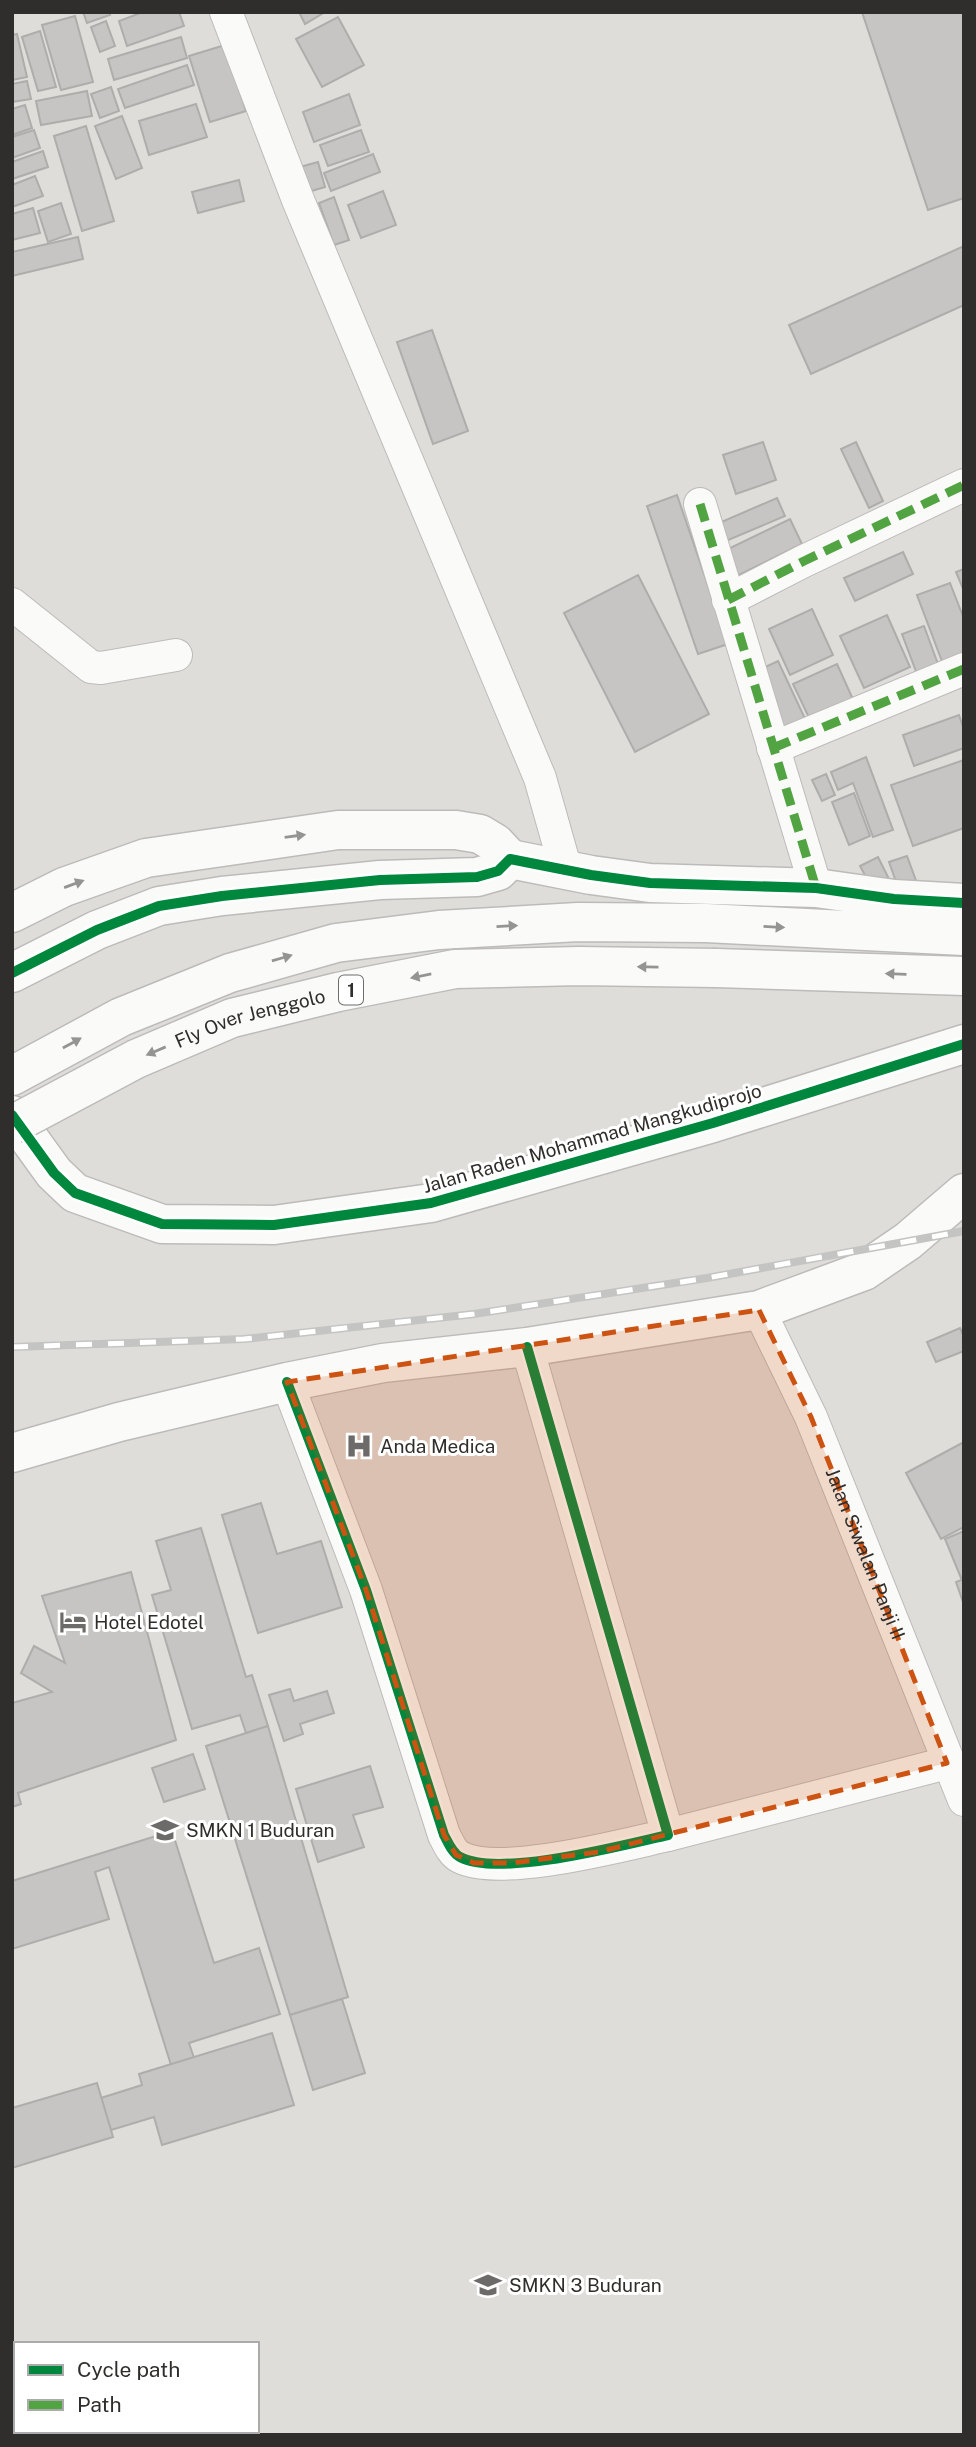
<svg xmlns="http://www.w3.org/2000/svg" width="976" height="2447" viewBox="0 0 976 2447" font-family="'Public Sans',sans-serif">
  <rect width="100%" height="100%" fill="#dfddda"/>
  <g fill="#c7c5c3" stroke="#afadab" stroke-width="2">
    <polygon points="83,12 109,12 110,15 87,23"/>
    <polygon points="143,12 179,12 184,26 127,46 119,21"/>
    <polygon points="299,12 325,12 305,24"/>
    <polygon points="862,12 964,12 964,198 928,210"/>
    <polygon points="75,16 93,82 61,90 42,25"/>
    <polygon points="338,17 364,65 322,87 296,39"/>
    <polygon points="106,21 115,46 100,52 91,27"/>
    <polygon points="40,31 56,87 38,91 22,37"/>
    <polygon points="17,34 27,77 12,80 12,35"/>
    <polygon points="181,37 187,58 114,80 108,59"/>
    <polygon points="225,45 246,111 210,122 189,56"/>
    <polygon points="187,65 194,85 125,108 118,89"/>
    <polygon points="27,81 31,99 12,102 12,84"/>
    <polygon points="111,87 119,111 100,118 91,94"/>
    <polygon points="87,91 92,116 41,125 36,101"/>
    <polygon points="349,94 360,125 314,142 303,112"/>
    <polygon points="196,104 207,137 149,155 139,121"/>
    <polygon points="25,105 32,128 12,135 12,109"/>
    <polygon points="122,116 142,168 116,179 95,126"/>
    <polygon points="86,126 114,221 82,231 54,136"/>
    <polygon points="34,130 40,148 12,158 12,137"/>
    <polygon points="361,130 369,152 328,166 320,145"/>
    <polygon points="43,151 48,167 12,179 12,162"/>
    <polygon points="373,154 380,172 331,191 324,173"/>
    <polygon points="318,162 325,187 308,192 300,167"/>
    <polygon points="35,176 43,196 12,207 12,185"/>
    <polygon points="239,180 244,201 198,213 192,192"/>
    <polygon points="383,191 396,225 361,238 348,205"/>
    <polygon points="334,197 349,240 334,245 319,203"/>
    <polygon points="61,203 71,234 48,242 38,211"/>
    <polygon points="33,208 40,233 12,240 12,214"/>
    <polygon points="78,237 83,259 12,276 12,252"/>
    <polygon points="964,246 964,305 811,374 789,325"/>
    <polygon points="432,330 468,431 433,444 397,342"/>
    <polygon points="763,442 776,480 736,494 723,455"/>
    <polygon points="856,442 883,501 869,508 841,449"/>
    <polygon points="677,495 728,644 698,654 647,506"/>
    <polygon points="777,498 785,516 726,541 719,523"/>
    <polygon points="790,519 802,544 735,577 722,552"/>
    <polygon points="903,552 913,574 855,601 844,578"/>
    <polygon points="964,569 964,591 956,572"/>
    <polygon points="638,575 709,714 635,752 564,613"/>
    <polygon points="950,583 964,619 964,656 943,664 917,595"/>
    <polygon points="812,609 833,655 790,675 769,629"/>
    <polygon points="887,615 910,667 864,688 840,636"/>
    <polygon points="924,626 942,675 920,682 902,634"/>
    <polygon points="778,661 807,723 784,734 755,672"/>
    <polygon points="837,664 856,706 813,726 793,684"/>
    <polygon points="959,715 964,730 964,748 914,766 903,735"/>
    <polygon points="866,757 893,830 873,837 853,783 838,790 831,772"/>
    <polygon points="964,760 964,828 913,846 891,785"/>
    <polygon points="826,774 835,795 822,801 812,780"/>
    <polygon points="854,793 870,836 849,845 832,802"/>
    <polygon points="907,856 918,886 900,893 889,862"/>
    <polygon points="878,857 890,881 873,890 860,866"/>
    <polygon points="960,1328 964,1337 964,1351 936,1362 927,1342"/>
    <polygon points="964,1442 964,1527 941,1539 906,1473"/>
    <polygon points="261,1503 277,1554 321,1541 342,1607 258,1633 222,1515"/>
    <polygon points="201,1528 246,1677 252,1675 268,1726 246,1733 240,1715 192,1729 152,1595 171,1590 156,1541"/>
    <polygon points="964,1531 964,1577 961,1578 945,1539"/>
    <polygon points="131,1572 176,1740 18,1793 21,1804 12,1807 12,1703 52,1692 21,1673 34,1646 65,1663 42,1596"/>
    <polygon points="964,1579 964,1605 956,1582"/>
    <polygon points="290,1689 294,1701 327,1691 334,1713 300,1724 303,1734 284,1741 269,1695"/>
    <polygon points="268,1726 348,1997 290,2015 206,1746"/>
    <polygon points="193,1754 205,1789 164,1802 152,1768"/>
    <polygon points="370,1766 383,1807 353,1815 364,1847 318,1862 296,1789"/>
    <polygon points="172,1831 214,1963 259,1948 280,2014 189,2043 194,2058 171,2065 109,1867 95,1872 109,1919 12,1949 12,1881"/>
    <polygon points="342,1999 365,2073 313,2090 290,2015"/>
    <polygon points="272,2033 294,2105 162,2145 154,2117 111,2130 101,2098 142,2085 139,2074"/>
    <polygon points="97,2083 113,2137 12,2168 12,2108"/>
  </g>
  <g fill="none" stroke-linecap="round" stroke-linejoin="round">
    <defs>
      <g id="street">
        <polyline points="226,12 298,200 540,778 566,870"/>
        <polyline points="700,504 816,888"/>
        <polyline points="728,600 804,561 964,485"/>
        <polyline points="12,604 91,667 101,668 176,655"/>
        <polyline points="773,748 964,669"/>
        <path id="s1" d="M759 1310 811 1417 964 1800"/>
        <path d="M287 1382 366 1590 444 1835C448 1842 452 1853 460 1857 499 1878 623 1845 668 1835L527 1347"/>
        <polyline points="668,1835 947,1763"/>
      </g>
      <g id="secondary">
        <polyline points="12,913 64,887 146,858 338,830 456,830 480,834 495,843 510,859"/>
        <polyline points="12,973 97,930 159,906 222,896 380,880 477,877 498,871 510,859 591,875 650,883 816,888 894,899 964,903"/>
        <polyline points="12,1115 54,1173 75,1193 162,1224 274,1225 431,1203 713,1123 964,1044"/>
        <polyline points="12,1453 119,1422 287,1382 383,1363 527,1347 759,1310 864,1271 908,1241 964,1193"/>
      </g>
      <g id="highway">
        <polyline points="716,968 964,976"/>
        <polyline points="12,1076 121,1017 230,973 336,943 439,930 578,922 706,923 964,936"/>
      </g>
    </defs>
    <use href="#street" stroke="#bdbbb9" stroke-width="34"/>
    <use href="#secondary" stroke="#bdbbb9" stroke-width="41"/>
    <use href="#highway" stroke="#bdbbb9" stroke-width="41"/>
    <use href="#street" stroke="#fafaf9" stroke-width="32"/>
    <use href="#secondary" stroke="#fafaf9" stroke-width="38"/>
    <use href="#highway" stroke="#fafaf9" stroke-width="38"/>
    <defs>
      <polyline id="rail" points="12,1347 244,1339 474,1314 707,1278 964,1231"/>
    </defs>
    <use href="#rail" stroke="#c4c4c3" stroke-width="8"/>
    <use href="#rail" stroke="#fff" stroke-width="5" stroke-dasharray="16" stroke-linecap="butt"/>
    <defs>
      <g id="highway-bridge">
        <path id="s2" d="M12 1125 136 1059 232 1018 338 992 455 969 579 966 716 968"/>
      </g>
    </defs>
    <use href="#highway-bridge" stroke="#bdbbb9" stroke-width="41" stroke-linecap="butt"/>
    <use href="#highway-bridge" stroke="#fafaf9" stroke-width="38"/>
    <g stroke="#52a443" stroke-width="9" stroke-dasharray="18 9" stroke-linecap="butt">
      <polyline points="700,504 816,888"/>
      <polyline points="728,600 804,561 964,485"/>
      <polyline points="773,748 964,669"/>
    </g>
    <defs>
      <g id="cycleway">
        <polyline points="12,973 97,930 159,906 222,896 380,880 477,877 498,871 510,859 591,875 650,883 816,888 894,899 964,903"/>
        <polyline points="12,1115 54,1173 75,1193 162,1224 274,1225 431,1203 713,1123 964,1044"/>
        <path d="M287 1382 366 1590 444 1835C448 1842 452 1853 460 1857 499 1878 623 1845 668 1835L527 1347"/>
      </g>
    </defs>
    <use href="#cycleway" stroke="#fff" stroke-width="15"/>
    <use href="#cycleway" stroke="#00873e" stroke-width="10"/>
  </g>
  <defs><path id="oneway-solid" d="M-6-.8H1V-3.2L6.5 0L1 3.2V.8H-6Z" transform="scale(1.75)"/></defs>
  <g fill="#949492">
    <use href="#oneway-solid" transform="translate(295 836) rotate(-8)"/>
    <use href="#oneway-solid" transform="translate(74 884) rotate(-20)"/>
    <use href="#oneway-solid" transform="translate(507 926) rotate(-3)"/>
    <use href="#oneway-solid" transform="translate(774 927) rotate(3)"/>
    <use href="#oneway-solid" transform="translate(282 958) rotate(-16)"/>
    <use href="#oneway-solid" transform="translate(648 967) rotate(-179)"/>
    <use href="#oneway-solid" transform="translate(896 974) rotate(-178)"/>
    <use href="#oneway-solid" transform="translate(421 976) rotate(169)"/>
    <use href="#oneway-solid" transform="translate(72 1043) rotate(-29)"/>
    <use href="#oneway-solid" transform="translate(156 1051) rotate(157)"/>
  </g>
  <path fill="#cc5311" fill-opacity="0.2" stroke="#cc5311" stroke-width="5" stroke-dasharray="14 9" stroke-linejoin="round" d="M759 1310 811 1417 947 1763 599 1852 511 1863H474L456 1855 444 1835 366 1590 287 1382Z"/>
  <defs>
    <symbol id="hospital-bare" viewBox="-9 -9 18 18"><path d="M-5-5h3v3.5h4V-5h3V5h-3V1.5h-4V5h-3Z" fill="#6d6b69" stroke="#fff" stroke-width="2.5" paint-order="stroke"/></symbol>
    <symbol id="hotel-bare" viewBox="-9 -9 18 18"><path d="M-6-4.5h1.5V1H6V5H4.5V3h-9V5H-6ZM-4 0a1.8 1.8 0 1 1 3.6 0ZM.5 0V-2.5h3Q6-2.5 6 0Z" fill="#6d6b69" stroke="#fff" stroke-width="2.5" paint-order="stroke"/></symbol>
    <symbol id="school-bare" viewBox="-9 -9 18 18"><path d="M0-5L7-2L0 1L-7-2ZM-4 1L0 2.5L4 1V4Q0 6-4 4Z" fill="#6d6b69" stroke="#fff" stroke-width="2.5" paint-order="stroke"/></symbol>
  </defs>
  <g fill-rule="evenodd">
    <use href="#hospital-bare" x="340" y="1427" width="38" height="38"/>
    <use href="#hotel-bare" x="54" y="1603" width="38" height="38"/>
    <use href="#school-bare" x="146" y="1811" width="38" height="38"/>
    <use href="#school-bare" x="469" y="2266" width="38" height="38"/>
  </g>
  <g text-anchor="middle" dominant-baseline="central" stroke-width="6" stroke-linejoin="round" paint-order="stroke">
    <rect fill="#fff" stroke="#6d6d6b" stroke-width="2" x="339" y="975.5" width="24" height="29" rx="5"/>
    <g font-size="18" font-weight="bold" fill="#2f2e2c">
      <text x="351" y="990">1</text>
    </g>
    <g font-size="19" fill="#2f2e2c" stroke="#fff">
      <text stroke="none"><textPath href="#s2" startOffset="262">Fly Over Jenggolo</textPath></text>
      <text transform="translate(592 1138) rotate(-16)">Jalan Raden Mohammad Mangkudiprojo</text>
      <text stroke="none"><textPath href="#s1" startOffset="266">Jalan Siwalan Panji II</textPath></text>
    </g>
    <g font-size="19" fill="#2f2e2c" stroke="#fff" text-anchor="start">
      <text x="380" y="1446">Anda Medica</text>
      <text x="94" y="1622">Hotel Edotel</text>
      <text x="186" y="1830">SMKN 1 Buduran</text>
      <text x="509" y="2285">SMKN 3 Buduran</text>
    </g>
  </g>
  <rect width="976" height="2447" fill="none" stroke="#2f2e2c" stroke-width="28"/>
  <rect x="14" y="2342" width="245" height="91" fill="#ffffff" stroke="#acabab" stroke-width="2"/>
  <rect x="28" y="2365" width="35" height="10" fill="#00873e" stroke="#acabab" stroke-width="2"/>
  <text x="77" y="2377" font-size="21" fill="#2f2e2c">Cycle path</text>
  <rect x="28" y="2400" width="35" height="10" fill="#52a443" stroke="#acabab" stroke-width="2"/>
  <text x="77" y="2412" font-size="21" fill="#2f2e2c">Path</text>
</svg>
